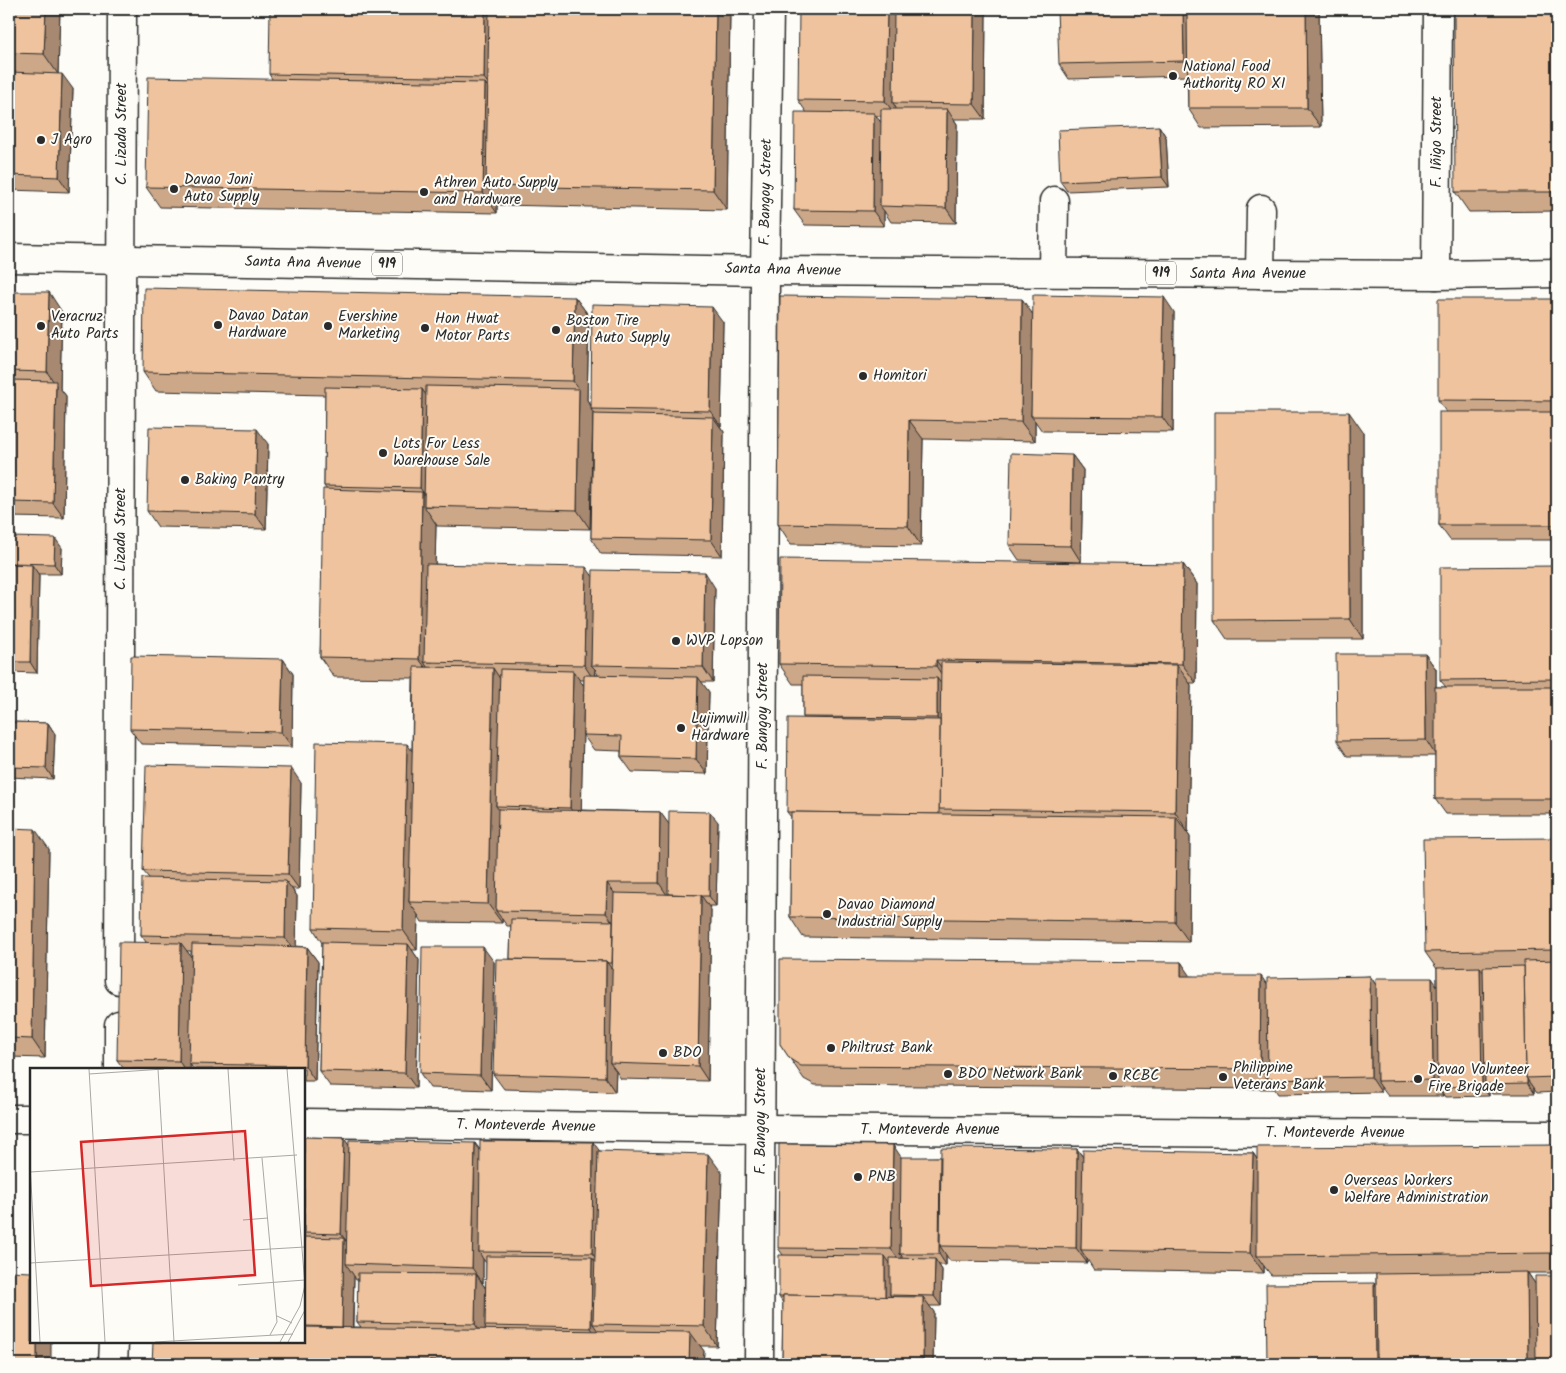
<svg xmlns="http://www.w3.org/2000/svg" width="1566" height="1373" viewBox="0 0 1566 1373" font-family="Kalam,sans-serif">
  <rect width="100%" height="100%" fill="#fdfcf7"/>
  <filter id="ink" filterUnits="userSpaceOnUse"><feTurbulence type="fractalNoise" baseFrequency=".02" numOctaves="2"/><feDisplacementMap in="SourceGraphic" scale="10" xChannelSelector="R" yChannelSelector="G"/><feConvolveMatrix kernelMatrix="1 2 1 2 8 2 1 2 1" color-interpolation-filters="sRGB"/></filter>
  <g filter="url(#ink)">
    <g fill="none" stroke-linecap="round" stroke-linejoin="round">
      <defs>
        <g id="minor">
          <polyline points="1053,272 1054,201"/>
          <polyline points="1260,274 1261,209"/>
          <polyline points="1436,275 1438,9"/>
          <polyline points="119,980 122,9"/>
          <polyline points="119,1069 119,1025"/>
          <polyline points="9,1119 31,1119"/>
          <polyline points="304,1123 761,1129 1557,1135"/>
          <polyline points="113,1364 114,1342"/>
          <polyline points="759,1364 765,271 769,9"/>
        </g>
        <polyline id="major" points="9,258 765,271 1436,275 1557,273"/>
      </defs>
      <use href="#minor" stroke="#2b2b2b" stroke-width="31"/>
      <use href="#major" stroke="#2b2b2b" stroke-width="31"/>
      <use href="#minor" stroke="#fdfcf7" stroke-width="28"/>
      <use href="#major" stroke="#fdfcf7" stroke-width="28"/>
    </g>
    <g fill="#cda888" stroke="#2b2b2b" fill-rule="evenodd">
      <polygon points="9,9 60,9 58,74 73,89 69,192 9,190"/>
      <polygon points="730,9 727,210 500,205 497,201 497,213 160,207 146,187 272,79 269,74"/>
      <path d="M986 9 985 119H954L957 124 956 223 891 222 884 211V226L805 225 794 210 807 113 798 100ZM876 116H881V124Z"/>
      <polygon points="1319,9 1321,127 1201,128 1188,108 1187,76 1069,79 1059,64"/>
      <polygon points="1557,9 1557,211 1469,212 1455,192"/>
      <polygon points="1159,126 1166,137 1169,187 1067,191 1060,181"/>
      <polygon points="9,292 62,312 60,388 66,396 64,518 9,517"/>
      <path d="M575 297 589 316 587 400 591 405 723 322 721 426H720L724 432 722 556 601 554 591 538 594 414 593 413 590 529 437 526 436 524 435 564 593 577 715 588 713 682H701L709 692 707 774 632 772 621 757V751L594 750 583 735 584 680H579L584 686 581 810 660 812 669 825 718 822 716 906H709L711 910 708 1081 621 1079 616 1071 615 1092 504 1089 493 1074 510 959 511 926H507L502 919V923L422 922 418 915 417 950H412L419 960 416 1088 330 1086 319 1071 322 943 313 928 412 751 413 678 334 677 320 657 327 490 324 486 325 395 156 391 143 372ZM595 669 598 675H594Z"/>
      <polygon points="1022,299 1032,314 1174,312 1173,432 1042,431 1035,421 1035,441 923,439 921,546 791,544 778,524"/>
      <polygon points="1557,299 1557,540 1450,540 1439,525 1446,412 1438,400"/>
      <polygon points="1363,432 1363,639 1227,639 1214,620"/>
      <polygon points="268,444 266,529 158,527 147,511"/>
      <polygon points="1072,455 1083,470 1081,562 1019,560 1009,545"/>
      <polygon points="9,537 62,548 61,574 38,574 39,575 37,673 9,672"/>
      <polygon points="1183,564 1197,584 1196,683 1190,683 1191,685 1188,832 1186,831 1190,837 1189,942 803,937 790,917 791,817 787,812 804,719 803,717 803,684 793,684 779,664"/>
      <polygon points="1557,566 1557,814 1446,814 1435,799 1435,756 1347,756 1337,741 1425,654 1436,669 1436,687 1446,687 1440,680"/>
      <polygon points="283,659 293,674 292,747 141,744 130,729"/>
      <polygon points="9,722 48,723 55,734 53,779 9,777"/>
      <path d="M301 783 299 889H292L297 896 296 946 307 947 318 962 315 1081H304V1069H193L190 1064V1069H124L117 1060 146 942 141 935 149 878 143 871ZM187 951H191V957Z"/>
      <polygon points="9,828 49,849 45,1058 9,1057"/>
      <polygon points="1557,838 1557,1092 1537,1093 1534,1089 1534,1094 1492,1094 1489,1090 1489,1096 1445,1097 1443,1094 1443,1096 1388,1096 1381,1087 1381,1092 1278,1094 1274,1088 1274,1089 815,1085 804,1079 780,1044 1181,962 1190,976 1267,984 1370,976 1376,985 1437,985 1437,969 1425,952"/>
      <polygon points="494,962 491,1090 430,1088 420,1073"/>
      <path d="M304 1137 344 1138 348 1145 480 1149 600 1151 722 1173 717 1346H700L704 1351 703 1364H152L304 1342ZM483 1259 486 1263V1289L482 1283H483ZM354 1276 356 1280H358L357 1322 361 1327H353Z"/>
      <polygon points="1557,1145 1557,1273 1528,1273 1535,1284 1557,1364 1376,1285 1376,1274 1271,1275 1264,1266 1264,1273 1094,1270 1087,1259 1087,1263 950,1261 946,1255 946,1265 939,1265 942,1270 941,1306 929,1306 934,1312 933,1364 782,1364 783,1303 779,1297 783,1255 778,1248 901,1158 940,1157 941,1158 1077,1149 1083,1157 1253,1153 1257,1159"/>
    </g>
    <g fill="#a7886f" stroke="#2b2b2b">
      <polygon points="46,9 60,9 58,74 44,54"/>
      <polygon points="485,9 499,9 498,97 484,78"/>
      <polygon points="716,9 730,9 727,210 713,190"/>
      <polygon points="887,9 897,9 893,103 896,108 896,116 885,101"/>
      <polygon points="975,9 986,9 985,119 974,104"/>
      <polygon points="1183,9 1194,9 1195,76 1184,61"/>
      <polygon points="1306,9 1319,9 1321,127 1307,108"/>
      <polygon points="62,74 73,89 69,192 59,177"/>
      <polygon points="485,83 499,103 486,186 497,201 497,213 483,193"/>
      <polygon points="947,109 957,124 956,223 946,208"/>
      <polygon points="874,113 885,128 880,206 884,211 884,226 873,211"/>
      <polygon points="1159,126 1166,137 1169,187 1162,177"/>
      <polygon points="49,292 62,312 60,388 66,396 64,518 53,503 56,385 47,372"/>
      <polygon points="575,297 589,316 587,400 593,409 591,409 593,413 590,529 577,510 579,390 573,381"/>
      <polygon points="1164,297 1174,312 1173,432 1162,417"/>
      <polygon points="1022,299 1036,319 1031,416 1035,421 1035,441 1021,422"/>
      <polygon points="712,307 723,322 721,426 710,411"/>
      <polygon points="422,389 432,404 431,503 420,488"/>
      <polygon points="1349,412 1363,432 1363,639 1350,619"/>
      <polygon points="713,417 724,432 722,556 711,540"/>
      <polygon points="909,420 923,439 921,546 908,526"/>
      <polygon points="257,429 268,444 266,529 255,514"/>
      <polygon points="1072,455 1083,470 1081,562 1071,546"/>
      <polygon points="422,492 433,507 424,506 436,524 433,662 424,662 433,676 433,678 419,659"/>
      <polygon points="55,538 62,548 61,574 54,564"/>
      <polygon points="1183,564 1197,584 1196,683 1182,664"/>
      <polygon points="32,565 39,575 37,673 30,662"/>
      <polygon points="586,567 597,582 591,665 595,669 594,680 584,665"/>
      <polygon points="705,572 715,588 713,682 703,667"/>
      <polygon points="1425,654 1436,669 1436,756 1426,740"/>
      <polygon points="283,659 293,674 292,747 281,732"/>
      <polygon points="936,660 950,680 949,686 936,666"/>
      <polygon points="1177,665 1191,685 1188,832 1175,812"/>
      <polygon points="493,668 506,688 496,806 504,817 496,911 502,919 502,923 488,904"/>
      <polygon points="573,671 584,686 581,823 570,808"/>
      <polygon points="698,677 709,692 707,774 696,759"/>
      <polygon points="937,678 944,688 940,723 937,718"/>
      <polygon points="48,723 55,734 53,779 46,768"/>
      <polygon points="407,744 421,763 409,902 418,915 417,950 403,930"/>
      <polygon points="291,768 301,783 299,889 288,874"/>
      <polygon points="660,812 671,827 669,898 659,883"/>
      <polygon points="710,812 718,822 716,906 709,896"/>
      <polygon points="1176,817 1190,837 1189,942 1175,922"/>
      <polygon points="35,829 49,849 45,1058 32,1039"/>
      <polygon points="286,881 297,896 296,953 285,938"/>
      <polygon points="607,883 618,898 614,924 606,913"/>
      <polygon points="701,895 711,910 708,1081 698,1066"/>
      <polygon points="181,943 192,958 190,1069 184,1069 179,1061"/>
      <polygon points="408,944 419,960 416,1088 405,1073"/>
      <polygon points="307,947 318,962 315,1081 305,1066"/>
      <polygon points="483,947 494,962 491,1090 480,1075"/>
      <polygon points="606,961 617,976 610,1063 616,1071 615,1092 605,1077"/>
      <polygon points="1181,962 1195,982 1181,976"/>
      <polygon points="1480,967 1487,978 1485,1084 1489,1090 1489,1096 1482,1086"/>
      <polygon points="1261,976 1275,996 1268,1079 1274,1088 1274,1089 1260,1069"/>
      <polygon points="1370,976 1380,991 1377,1081 1381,1087 1381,1092 1371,1077"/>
      <polygon points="1432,978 1442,993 1438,1087 1443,1094 1443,1096 1433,1080"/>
      <polygon points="1527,1079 1534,1089 1534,1094 1527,1083"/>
      <polygon points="344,1138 354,1153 352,1249 341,1234"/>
      <polygon points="593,1142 604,1157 602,1268 592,1253"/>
      <polygon points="475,1143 486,1158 479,1252 483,1259 483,1283 472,1268"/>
      <polygon points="893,1145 903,1160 900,1254 902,1256 902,1264 891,1249"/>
      <polygon points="1077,1149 1088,1164 1081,1250 1087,1259 1087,1263 1076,1248"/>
      <polygon points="1253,1153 1266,1173 1257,1256 1264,1266 1264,1273 1250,1253"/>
      <polygon points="708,1154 722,1173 717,1346 704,1326"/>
      <polygon points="940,1157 947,1167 940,1246 946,1255 946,1265 939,1254"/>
      <polygon points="344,1238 354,1253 346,1264 354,1276 352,1342 342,1327"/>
      <polygon points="885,1256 892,1266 890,1295 892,1298 885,1298"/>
      <polygon points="592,1257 602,1272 593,1324 601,1335 601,1343 591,1328"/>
      <polygon points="935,1259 942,1270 941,1306 934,1296"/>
      <polygon points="1527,1272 1541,1292 1541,1364 1528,1364"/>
      <polygon points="476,1274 486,1289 485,1339 475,1324"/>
      <polygon points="1374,1283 1385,1298 1386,1364 1375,1364"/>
      <polygon points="923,1297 934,1312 933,1364 923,1364"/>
      <polygon points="690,1332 704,1351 703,1364 689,1364"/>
      <rect x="37" y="1342" width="14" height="22"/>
    </g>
    <g fill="#eec39e" stroke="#2b2b2b">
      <polygon points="9,9 46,9 44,54 9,53"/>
      <polygon points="270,9 485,9 484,78 269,74"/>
      <polygon points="489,9 716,9 713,190 486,186"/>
      <polygon points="799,9 887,9 885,101 798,100"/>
      <polygon points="894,9 975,9 974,104 893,103"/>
      <polygon points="1057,9 1183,9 1184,61 1059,64"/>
      <polygon points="1187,9 1306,9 1307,108 1188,108"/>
      <polygon points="1454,9 1557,9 1557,192 1455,192"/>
      <polygon points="9,72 62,74 59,177 9,175"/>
      <polygon points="148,77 485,83 483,193 146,187"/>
      <polygon points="881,109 947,109 946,208 880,206"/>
      <polygon points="795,112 874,113 873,211 794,210"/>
      <polygon points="1159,126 1162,177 1060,181 1058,130"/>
      <polygon points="144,288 575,297 573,381 143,372"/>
      <polygon points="9,292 49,292 47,372 9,371"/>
      <polygon points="1033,295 1164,297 1162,417 1031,416"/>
      <polygon points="780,296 1022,299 1021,422 909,420 908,526 778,524"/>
      <polygon points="1438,299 1557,299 1557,401 1438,400"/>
      <polygon points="592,304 712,307 710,411 591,409"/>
      <polygon points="9,380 56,381 53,503 9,502"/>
      <polygon points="426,386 579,389 577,510 424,506"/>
      <polygon points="325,387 422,389 420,488 324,486"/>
      <polygon points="1214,412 1349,412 1350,619 1214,620"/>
      <rect x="1439" y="412" width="118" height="113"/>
      <polygon points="593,414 713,417 711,540 591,538"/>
      <polygon points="149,427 257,429 255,514 147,511"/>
      <polygon points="1011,453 1072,455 1071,546 1009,545"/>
      <polygon points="323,489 422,492 419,659 320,657"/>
      <polygon points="9,537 55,538 54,564 9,563"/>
      <polygon points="780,559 1183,564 1182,664 936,660 936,666 779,664"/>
      <polygon points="9,564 32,565 30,662 9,662"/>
      <polygon points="426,564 586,567 584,665 424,662"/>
      <polygon points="1557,566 1557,679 1440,680 1440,567"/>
      <polygon points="593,570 705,572 703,667 591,665"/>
      <polygon points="1336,654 1425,654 1426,740 1337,741"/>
      <polygon points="131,656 283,659 281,732 130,729"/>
      <polygon points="941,662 1177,665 1175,812 939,809"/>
      <polygon points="414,667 493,668 488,904 409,902"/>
      <polygon points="500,669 573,671 570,808 496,806"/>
      <polygon points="584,675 698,677 696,759 621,757 622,736 583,735"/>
      <polygon points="803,676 937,678 937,718 803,717"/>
      <rect x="1435" y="687" width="122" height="112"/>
      <polygon points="788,718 940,720 939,814 787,812"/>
      <polygon points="9,722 48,723 46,768 9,767"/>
      <polygon points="316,742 407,744 403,930 313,928"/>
      <polygon points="146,765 291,768 288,874 143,871"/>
      <polygon points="498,809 660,812 659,883 607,883 606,913 496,911"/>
      <polygon points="669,811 710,812 709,896 701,896 701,895 668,894"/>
      <polygon points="791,812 1176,817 1175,922 790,917"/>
      <polygon points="9,828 35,829 32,1039 9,1038"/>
      <polygon points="1557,838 1557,950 1425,952 1423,839"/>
      <polygon points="142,878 286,881 285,938 141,935"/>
      <polygon points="614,893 701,895 698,1066 610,1063"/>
      <polygon points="511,919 613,921 612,963 608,963 606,961 510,959"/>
      <polygon points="119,942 181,943 179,1061 117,1060"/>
      <polygon points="322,942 408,944 405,1073 319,1071"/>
      <polygon points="192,944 307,947 305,1066 189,1064"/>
      <polygon points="422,947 483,947 480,1075 420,1073"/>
      <polygon points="496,959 606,961 605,1077 493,1074"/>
      <polygon points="780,959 1181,962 1181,976 1261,976 1260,1069 801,1066 790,1059 780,1044"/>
      <polygon points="1557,960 1557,1077 1526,1078 1524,961"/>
      <polygon points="1524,966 1526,1078 1527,1079 1527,1083 1485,1084 1483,967"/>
      <polygon points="1480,967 1482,1086 1438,1087 1437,968"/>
      <polygon points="1370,976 1371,1077 1268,1079 1267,978"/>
      <polygon points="1376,978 1432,978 1433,1080 1377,1081"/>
      <polygon points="304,1137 344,1138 341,1234 304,1233"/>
      <polygon points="349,1140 475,1143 472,1268 346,1264"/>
      <polygon points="480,1141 593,1142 592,1253 479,1252"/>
      <polygon points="779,1144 893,1145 891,1249 778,1248"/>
      <polygon points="1557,1145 1557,1253 1257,1256 1257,1147"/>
      <polygon points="941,1148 1077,1149 1076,1248 940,1246"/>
      <polygon points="1083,1150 1253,1153 1250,1253 1081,1250"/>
      <polygon points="598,1151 708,1154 704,1326 593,1324"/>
      <polygon points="901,1157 940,1157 939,1254 900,1254"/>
      <polygon points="304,1237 344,1238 342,1327 304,1326"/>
      <polygon points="779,1255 885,1256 885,1297 783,1295 783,1297 779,1297"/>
      <polygon points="486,1256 592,1257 591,1328 485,1326"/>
      <polygon points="890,1258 935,1259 934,1296 890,1295"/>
      <polygon points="9,1271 31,1272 31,1342 37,1342 37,1364 9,1364"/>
      <polygon points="1527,1272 1528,1364 1377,1364 1376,1274"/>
      <polygon points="358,1273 476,1274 475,1324 357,1322"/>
      <polygon points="1535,1276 1557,1276 1557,1364 1536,1364"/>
      <polygon points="1374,1283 1375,1364 1267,1364 1266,1284"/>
      <polygon points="783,1295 923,1297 923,1364 782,1364"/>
      <polygon points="304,1327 690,1332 689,1364 367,1360 367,1364 152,1364 153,1342 304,1342"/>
    </g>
  </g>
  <g fill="#2b2b2b" stroke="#fdfcf7" stroke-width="2">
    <circle cx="1173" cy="76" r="5"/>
    <circle cx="41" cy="140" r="5"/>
    <circle cx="174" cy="189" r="5"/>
    <circle cx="424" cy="192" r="5"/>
    <circle cx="218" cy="325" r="5"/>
    <circle cx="41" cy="326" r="5"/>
    <circle cx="328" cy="326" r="5"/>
    <circle cx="425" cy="328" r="5"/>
    <circle cx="556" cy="330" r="5"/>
    <circle cx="863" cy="376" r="5"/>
    <circle cx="383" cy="453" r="5"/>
    <circle cx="185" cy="480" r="5"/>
    <circle cx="676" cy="641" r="5"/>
    <circle cx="681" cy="728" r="5"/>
    <circle cx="827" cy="914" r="5"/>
    <circle cx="831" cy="1048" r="5"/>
    <circle cx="663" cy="1053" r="5"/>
    <circle cx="948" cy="1074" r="5"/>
    <circle cx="1113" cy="1076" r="5"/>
    <circle cx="1223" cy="1077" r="5"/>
    <circle cx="1418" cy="1079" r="5"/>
    <circle cx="858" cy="1177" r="5"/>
    <circle cx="1334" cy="1190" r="5"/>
  </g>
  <g text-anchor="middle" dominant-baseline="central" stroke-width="4" stroke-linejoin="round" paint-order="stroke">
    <g fill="#fdfcf7" stroke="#6a6a68" stroke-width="1">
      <rect x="372" y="252.5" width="30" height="23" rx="4"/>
      <rect x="1146" y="261.5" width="30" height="23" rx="4"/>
    </g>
    <g font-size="14" font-weight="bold" fill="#2b2b2b">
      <text x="387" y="264">919</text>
      <text x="1161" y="273">919</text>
    </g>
    <g font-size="15" fill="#2b2b2b" stroke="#fdfcf7" text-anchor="start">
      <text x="1183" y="67">National Food<tspan x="1183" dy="17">Authority RO XI</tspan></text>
      <text x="51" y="140">J Agro</text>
      <text x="184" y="180">Davao Joni<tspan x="184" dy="17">Auto Supply</tspan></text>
      <text x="434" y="183">Athren Auto Supply<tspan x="434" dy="17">and Hardware</tspan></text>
      <text x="228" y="316">Davao Datan<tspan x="228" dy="17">Hardware</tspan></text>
      <text x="51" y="317">Veracruz<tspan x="51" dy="17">Auto Parts</tspan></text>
      <text x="338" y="317">Evershine<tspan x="338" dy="17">Marketing</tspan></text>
      <text x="435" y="319">Hon Hwat<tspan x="435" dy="17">Motor Parts</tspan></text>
      <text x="566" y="321">Boston Tire<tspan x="566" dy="17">and Auto Supply</tspan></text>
      <text x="873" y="376">Homitori</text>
      <text x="393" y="444">Lots For Less<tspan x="393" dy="17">Warehouse Sale</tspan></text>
      <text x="195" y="480">Baking Pantry</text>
      <text x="686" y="641">WVP Lopson</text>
      <text x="691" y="719">Lujimwill<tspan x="691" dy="17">Hardware</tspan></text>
      <text x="837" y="905">Davao Diamond<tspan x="837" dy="17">Industrial Supply</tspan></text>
      <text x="841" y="1048">Philtrust Bank</text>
      <text x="673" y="1053">BDO</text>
      <text x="1233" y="1068">Philippine<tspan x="1233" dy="17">Veterans Bank</tspan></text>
      <text x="1428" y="1070">Davao Volunteer<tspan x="1428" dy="17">Fire Brigade</tspan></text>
      <text x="958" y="1074">BDO Network Bank</text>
      <text x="1123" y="1076">RCBC</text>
      <text x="868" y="1177">PNB</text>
      <text x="1344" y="1181">Overseas Workers<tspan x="1344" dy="17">Welfare Administration</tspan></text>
    </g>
    <g font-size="15" fill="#2b2b2b" stroke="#fdfcf7">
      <text transform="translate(122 134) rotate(-90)">C. Lizada Street</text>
      <text transform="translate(1437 142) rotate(-90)">F. Iñigo Street</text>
      <text transform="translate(766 192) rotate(-89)">F. Bangoy Street</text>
      <text transform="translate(303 263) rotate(1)">Santa Ana Avenue</text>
      <text transform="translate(783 270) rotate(1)">Santa Ana Avenue</text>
      <text x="1248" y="274">Santa Ana Avenue</text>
      <text transform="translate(121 539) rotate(-90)">C. Lizada Street</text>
      <text transform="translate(763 716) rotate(-90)">F. Bangoy Street</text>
      <text transform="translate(761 1121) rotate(-90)">F. Bangoy Street</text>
      <text transform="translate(526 1126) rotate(1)">T. Monteverde Avenue</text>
      <text x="930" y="1130">T. Monteverde Avenue</text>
      <text x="1335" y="1133">T. Monteverde Avenue</text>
    </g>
  </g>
  <g transform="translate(30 1068)">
    <rect width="275" height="275" fill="#fdfcf7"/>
    <path fill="none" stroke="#a9a8a5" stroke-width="1" d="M59 1 75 274M128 1 144 274M198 1 204 93M59 6 134 1M232 90 247 254 240 267M0 97 10 274M0 104 267 87M213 152 238 150M0 195 275 179M208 217 275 212M247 248 262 255M125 274 263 266M250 274 270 238 275 217 257 1M258 274 275 242"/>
    <path fill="#d62828" fill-opacity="0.15" stroke="#d62828" stroke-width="2.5" d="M215 63 225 207 61 218 51 74Z"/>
    <rect width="275" height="275" fill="none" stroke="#2b2b2b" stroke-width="2.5"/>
  </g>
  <rect width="1566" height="1373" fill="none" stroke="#fdfcf7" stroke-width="30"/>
  <rect x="15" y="15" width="1536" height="1343" fill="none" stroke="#2b2b2b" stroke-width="2" filter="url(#ink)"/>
</svg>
